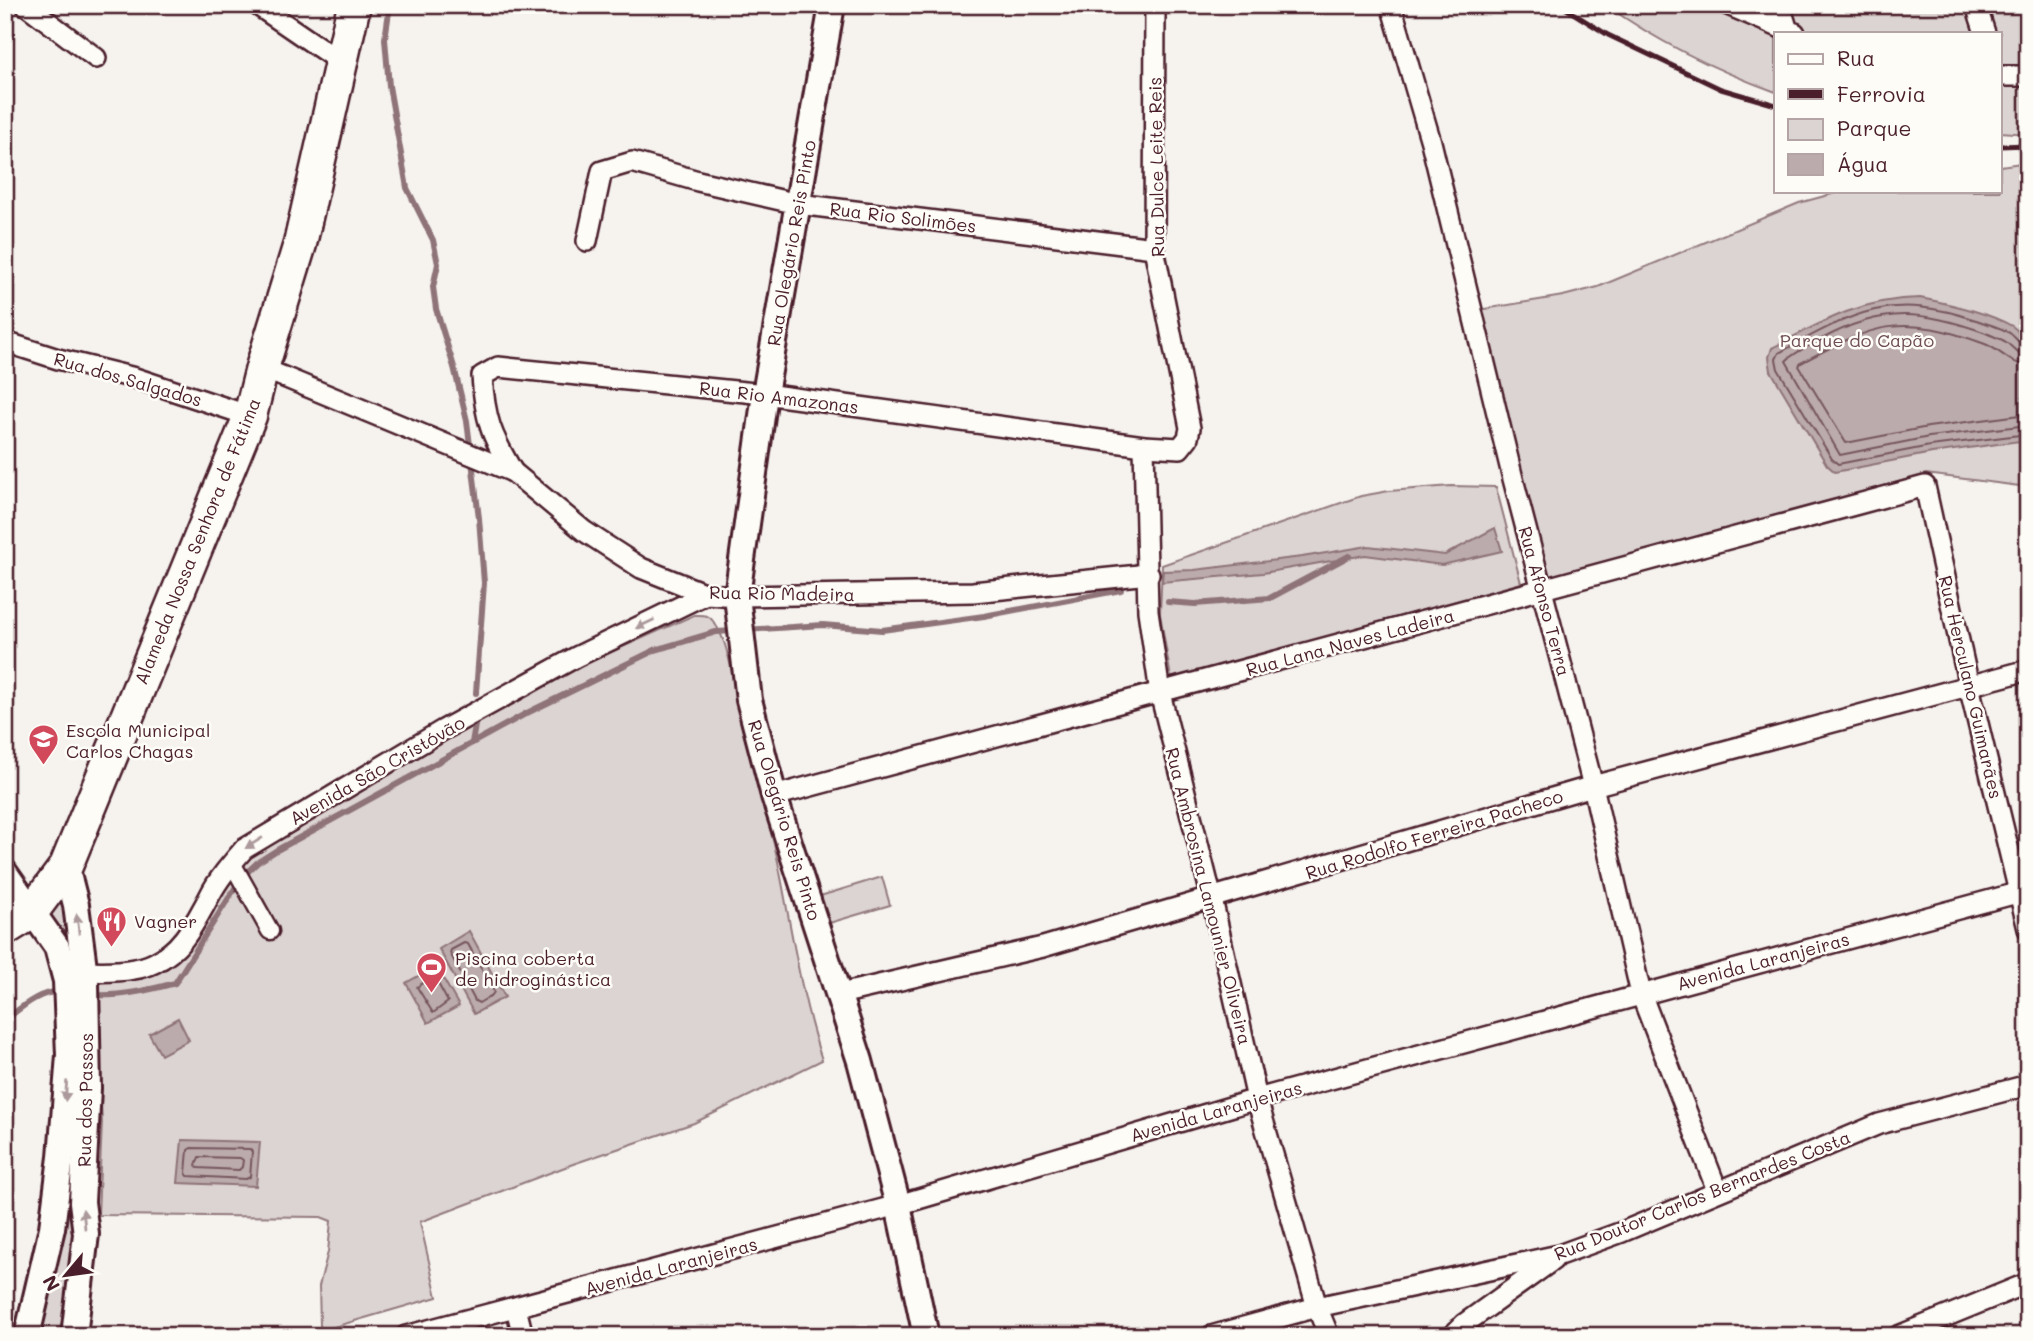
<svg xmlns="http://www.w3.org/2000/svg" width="2033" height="1341" viewBox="0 0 2033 1341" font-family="Mali,sans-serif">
  <rect width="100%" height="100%" fill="#f6f3ef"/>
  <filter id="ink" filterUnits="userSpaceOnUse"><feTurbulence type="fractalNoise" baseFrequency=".0143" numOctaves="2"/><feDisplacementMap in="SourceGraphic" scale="14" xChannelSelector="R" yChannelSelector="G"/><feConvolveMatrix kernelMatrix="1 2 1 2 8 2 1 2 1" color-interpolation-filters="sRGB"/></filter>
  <g filter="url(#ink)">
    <g fill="#dcd4d2" stroke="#937a7e" stroke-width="2">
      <path d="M1606 5H2028V134L2000 132V33H1776V92C1715 70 1659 43 1606 5Z"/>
      <polygon points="2028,162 2028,487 1926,474 1550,579 1478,310 1563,296 1598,287 1799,203 1843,191 2000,191 2000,166"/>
      <polygon points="1451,486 1496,487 1521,583 1192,674 1171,678 1160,614 1162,565 1361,496 1389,491"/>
      <path d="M694 615C702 615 708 614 713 621 732 645 734 694 741 723 752 768 767 812 777 857 791 925 800 994 822 1060L694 1123 573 1164 420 1222 437 1297 327 1329 321 1330 320 1325 319 1286 328 1252 331 1221 321 1217 98 1215 102 1122 94 976C111 974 150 974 164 968 188 957 198 929 210 908 224 887 240 866 259 850L457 729 578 667Z"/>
      <polygon points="882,877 890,905 826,924 817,897"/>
      <polygon points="64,896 85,1052 70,1336 30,1336 71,1052 39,915"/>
    </g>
    <g fill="#bbabac" stroke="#8e7378" stroke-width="2">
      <path d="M1920 298C1946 303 1989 313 2012 326 2018 330 2023 337 2028 343V440L1932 453 1835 472 1827 465 1771 371 1769 357 1772 348C1823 321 1861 299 1920 298Z"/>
      <polygon points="1495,528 1502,551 1442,565 1365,555 1263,573 1162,582 1163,571 1194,570 1302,557 1368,546 1445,555"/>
      <polygon points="469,931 505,997 474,1014 439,949"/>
      <polygon points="436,966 459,1006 428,1023 406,983"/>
      <polygon points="178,1018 189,1040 161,1055 149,1034"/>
      <polygon points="182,1140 260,1142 256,1186 178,1183"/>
    </g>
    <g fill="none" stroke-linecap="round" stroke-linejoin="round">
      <g stroke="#77575f" stroke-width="2">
        <path d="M2028 346C2019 345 2017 339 2011 334 2002 327 1987 324 1976 320 1890 291 1854 312 1779 353L1776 359 1778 369 1832 459 1838 464 1930 446 2028 434"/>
        <path d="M2028 355C2016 354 2014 348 2006 342 2000 338 1992 336 1986 333 1923 310 1883 306 1822 339 1810 346 1794 352 1786 361L1840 455 1929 437 2028 425"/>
        <path d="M2028 365C2010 365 2001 350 1985 344 1903 314 1877 322 1801 363L1799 366 1846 443 1928 427 2028 414"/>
        <polygon points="464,943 468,944 494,992 492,995 479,1003 475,1001 450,953 451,950"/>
        <polygon points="431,977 435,978 448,1002 433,1013 417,987"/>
        <polygon points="191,1148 250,1149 252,1152 250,1177 246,1179 188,1176 186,1173 188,1150"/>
        <polygon points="199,1157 240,1158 243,1160 242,1167 239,1170 198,1168 196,1165"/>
      </g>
      <g stroke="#8e7378" stroke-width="6">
        <polyline points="390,5 385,39 389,86 407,188 433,240 438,264 433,287 436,309 454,367 467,421 479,518 484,583 476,693"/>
        <polyline points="1168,602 1195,604 1270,598 1349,556"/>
        <polyline points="745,630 823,625 882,630 984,616 1121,590"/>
        <polyline points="472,743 475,725"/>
        <path d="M93 995C120 997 150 990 175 983L242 877 258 862 277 850 527 713 655 650 716 632 734 631"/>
        <path d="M5 1020C21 1008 40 990 62 992"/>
      </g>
      <defs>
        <polyline id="pedestrian" points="232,863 270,931"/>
        <g id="minor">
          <polyline points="26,5 96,58"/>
          <polyline points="257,5 342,63"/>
          <polyline points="1391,5 1431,142 1512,475 1593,786 1641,994 1717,1190"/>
          <polyline points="1728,5 1788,31"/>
          <polyline points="1780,5 1788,31 1795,33"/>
          <polyline points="1976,5 1985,33"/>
          <polyline points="2000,76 2028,76"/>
          <polyline points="587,241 602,171 632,162 698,181 798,204 1154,248"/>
          <polyline points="5,342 58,359 135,378 250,416"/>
          <polyline points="262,368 513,472 584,531 641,568 706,594 737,596 973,592 1149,574"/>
          <polyline points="1144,446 1148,611 1160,693 1212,899 1257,1099 1317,1307 1329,1336"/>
          <path d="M513 472C491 435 485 420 482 376L498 367 765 394 1144 446 1180 448 1188 438 1190 428 1154 248 1155 5"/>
          <polyline points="774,796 1925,486 1969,686 2028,929"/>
          <path d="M84 971C104 972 136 972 154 963 183 949 194 924 209 897 218 879 231 864 244 849L443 730 576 657 706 594"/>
          <polyline points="840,994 1043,947 1593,786 2028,670"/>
          <polyline points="516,1308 523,1336"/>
          <polyline points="406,1336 898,1205 1257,1099 2028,890"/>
          <polyline points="1211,1336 1317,1307 1559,1255 1622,1232 1879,1124 2028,1085"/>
          <polyline points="1452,1336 1464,1324 1553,1260"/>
          <polyline points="1898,1336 2028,1283"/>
        </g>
        <g id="tertiary">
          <polyline points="832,5 765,394 737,596 749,700 774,796 860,1061 898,1205 926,1336"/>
          <polyline points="66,866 76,905 86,983 88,1088 82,1202 86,1234 74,1336"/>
          <polyline points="5,873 57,947 66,981 69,1055 61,1157 52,1228 27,1336"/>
        </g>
        <polyline id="primary" points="5,929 31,913 66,866 250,416 262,368 300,244 354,5"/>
      </defs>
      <use href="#pedestrian" stroke="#4a1f2b" stroke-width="21"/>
      <use href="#minor" stroke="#4a1f2b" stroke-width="24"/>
      <use href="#tertiary" stroke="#4a1f2b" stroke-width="30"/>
      <use href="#primary" stroke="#4a1f2b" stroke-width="37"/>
      <use href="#pedestrian" stroke="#fdfcf7" stroke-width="16"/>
      <use href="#minor" stroke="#fdfcf7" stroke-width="19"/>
      <use href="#tertiary" stroke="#fdfcf7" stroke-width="24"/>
      <use href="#primary" stroke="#fdfcf7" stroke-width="32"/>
      <g stroke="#4a1f2b" stroke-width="5">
        <polyline points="1560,5 1608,35 1721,89 1776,105"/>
        <polyline points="2000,146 2028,145"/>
      </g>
    </g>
    <defs><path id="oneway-solid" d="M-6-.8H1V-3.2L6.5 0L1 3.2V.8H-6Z" transform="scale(1.75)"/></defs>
    <g fill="#ac999b">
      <use href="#oneway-solid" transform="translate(645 624) rotate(154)"/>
      <use href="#oneway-solid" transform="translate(254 843) rotate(148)"/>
      <use href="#oneway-solid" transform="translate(78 924) rotate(-97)"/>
      <use href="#oneway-solid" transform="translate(66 1091) rotate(94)"/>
      <use href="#oneway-solid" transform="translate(84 1219) rotate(-96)"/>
    </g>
  </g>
  <defs>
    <symbol id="school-pin" viewBox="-11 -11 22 30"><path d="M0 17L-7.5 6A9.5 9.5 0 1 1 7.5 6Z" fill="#d1495b" stroke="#fdfcf7"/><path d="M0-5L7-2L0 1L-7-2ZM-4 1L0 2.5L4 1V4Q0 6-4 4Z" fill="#fff"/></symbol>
    <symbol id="restaurant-pin" viewBox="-11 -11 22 30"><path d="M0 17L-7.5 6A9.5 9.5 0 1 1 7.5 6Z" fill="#d1495b" stroke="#fdfcf7"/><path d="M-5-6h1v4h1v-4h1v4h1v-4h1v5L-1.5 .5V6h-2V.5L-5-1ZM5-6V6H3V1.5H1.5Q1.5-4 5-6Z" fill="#fff"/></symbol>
    <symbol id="stadium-pin" viewBox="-11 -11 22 30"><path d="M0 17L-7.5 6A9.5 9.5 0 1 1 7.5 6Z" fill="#d1495b" stroke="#fdfcf7"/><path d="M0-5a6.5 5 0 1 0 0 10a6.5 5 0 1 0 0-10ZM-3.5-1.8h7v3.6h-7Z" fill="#fff"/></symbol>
  </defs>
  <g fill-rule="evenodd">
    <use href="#school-pin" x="26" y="722" width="35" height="47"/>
    <use href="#restaurant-pin" x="94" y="904" width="35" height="47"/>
    <use href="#stadium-pin" x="414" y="950" width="35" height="47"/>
  </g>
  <g text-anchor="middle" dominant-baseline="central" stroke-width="5" stroke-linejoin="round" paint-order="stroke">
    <g font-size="18" fill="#4a1f2b" stroke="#fdfcf7">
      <text transform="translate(1156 167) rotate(-91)">Rua Dulce Leite Reis</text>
      <text transform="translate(903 217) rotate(7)">Rua Rio Solimões</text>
      <text transform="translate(791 243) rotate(-80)">Rua Olegário Reis Pinto</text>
      <text transform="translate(128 379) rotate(16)">Rua dos Salgados</text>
      <text transform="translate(779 397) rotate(7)">Rua Rio Amazonas</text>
      <text transform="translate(197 541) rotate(-68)">Alameda Nossa Senhora de Fátima</text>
      <text transform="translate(782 593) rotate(1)">Rua Rio Madeira</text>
      <text transform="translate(1545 601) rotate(75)">Rua Afonso Terra</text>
      <text transform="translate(1350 642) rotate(-15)">Rua Lana Naves Ladeira</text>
      <text transform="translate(1971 687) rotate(77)">Rua Herculano Guimarães</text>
      <text transform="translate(377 770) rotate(-30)">Avenida São Cristóvão</text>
      <text transform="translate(785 820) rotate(73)">Rua Olegário Reis Pinto</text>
      <text transform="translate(1434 834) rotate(-17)">Rua Rodolfo Ferreira Pacheco</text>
      <text transform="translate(1209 896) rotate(76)">Rua Ambrosina Lamounier Oliveira</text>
      <text transform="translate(1763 961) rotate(-15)">Avenida Laranjeiras</text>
      <text transform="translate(85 1100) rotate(-89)">Rua dos Passos</text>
      <text transform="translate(1216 1111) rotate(-16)">Avenida Laranjeiras</text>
      <text transform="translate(1702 1195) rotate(-22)">Rua Doutor Carlos Bernardes Costa</text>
      <text transform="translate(671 1266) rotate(-15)">Avenida Laranjeiras</text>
    </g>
    <g font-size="18" fill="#6e4c55" stroke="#fdfcf7">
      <text x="1857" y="340">Parque do Capão</text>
    </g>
    <g font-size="18" fill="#4a1f2b" stroke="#fdfcf7" text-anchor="start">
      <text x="66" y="730">Escola Municipal<tspan x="66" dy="21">Carlos Chagas</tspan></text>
      <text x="134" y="921">Vagner</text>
      <text x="455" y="958">Piscina coberta<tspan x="455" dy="21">de hidroginástica</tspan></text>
    </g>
  </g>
  <rect width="2033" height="1341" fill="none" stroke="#fdfcf7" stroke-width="28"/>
  <rect x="14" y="14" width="2005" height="1313" fill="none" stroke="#4a1f2b" stroke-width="2.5" filter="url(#ink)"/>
  <rect x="1774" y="32" width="228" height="161" fill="#fdfcf7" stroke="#b5a4a5" stroke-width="2"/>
  <rect x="1788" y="54" width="35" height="10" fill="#fdfcf7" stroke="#b5a4a5" stroke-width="2"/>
  <text x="1837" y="66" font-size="21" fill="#4a1f2b">Rua</text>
  <rect x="1788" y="89" width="35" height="10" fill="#4a1f2b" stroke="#b5a4a5" stroke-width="2"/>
  <text x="1837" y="102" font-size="21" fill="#4a1f2b">Ferrovia</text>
  <rect x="1788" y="119" width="35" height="21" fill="#dcd4d2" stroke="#b5a4a5" stroke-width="2"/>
  <text x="1837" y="136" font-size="21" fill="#4a1f2b">Parque</text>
  <rect x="1788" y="154" width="35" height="21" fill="#bbabac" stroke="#b5a4a5" stroke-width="2"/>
  <text x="1837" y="172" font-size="21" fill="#4a1f2b">Água</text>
  <g transform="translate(66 1275) rotate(241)" stroke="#fdfcf7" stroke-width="5" paint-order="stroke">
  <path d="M0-5L12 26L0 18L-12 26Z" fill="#4a1f2b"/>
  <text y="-10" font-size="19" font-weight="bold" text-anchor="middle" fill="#4a1f2b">N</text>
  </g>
</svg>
